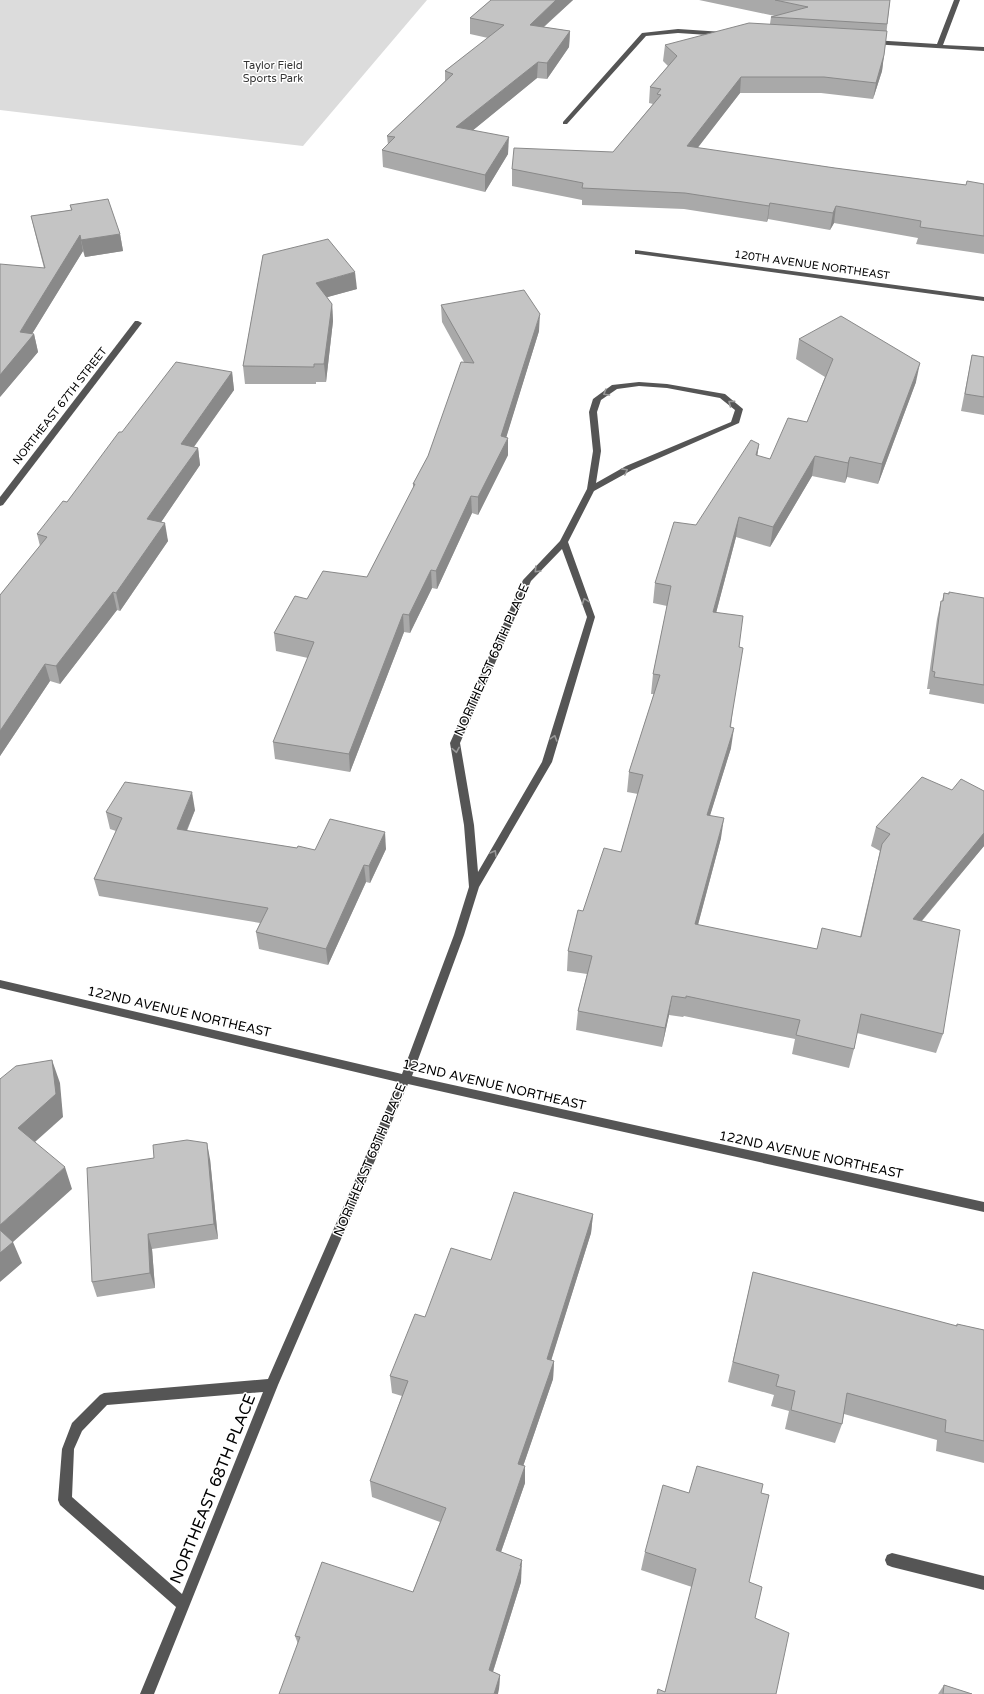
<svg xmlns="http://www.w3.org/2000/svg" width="984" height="1694" viewBox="0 0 984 1694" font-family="'Varela Round',sans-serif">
  <rect width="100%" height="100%" fill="#fff"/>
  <polygon fill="#dcdcdc" points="0,0 427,0 303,146 0,110"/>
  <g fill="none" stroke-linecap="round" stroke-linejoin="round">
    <g fill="#555" fill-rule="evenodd">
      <polygon points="954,0 960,0 943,45 984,47 984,51 872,44 869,42 872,40 937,44"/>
      <polygon points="678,29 723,32 726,34 723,36 678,33 646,36 567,124 563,124 563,122 642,33"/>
      <polygon points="635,250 984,297 984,301 638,254 635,254"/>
      <polygon points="135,321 138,321 142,323 3,505 0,506 0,497"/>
      <path d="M639 382 667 384 725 394 743 409 739 423 632 470 594 491 568 542 595 617 552 762 479 887 464 935 412 1076 984 1202V1212L408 1084 278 1385 154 1694H140L176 1607 60 1505 58 1500 62 1449 72 1423 100 1395 104 1393 268 1379 398 1082 0 988V980L402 1074 454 935 469 887 464 825 450 743 523 580 560 541 587 489 593 451 589 412 593 399 612 385ZM639 386 667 388 720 398 735 410 731 422 626 466 596 483 601 451 597 412 601 400 617 389ZM562 549 587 617 542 762 478 872 474 825 460 743 531 581ZM263 1392 182 1594 72 1497 74 1449 82 1431 107 1405Z"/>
      <polygon points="892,1553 984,1576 984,1590 892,1567 887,1565 885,1560 887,1555"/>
    </g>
  </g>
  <g fill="#a9a9a9">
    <polygon points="491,0 573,0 544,27 570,31 569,47 547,79 537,78 472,131 508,154 485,192 383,167 382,150 388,145 387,136 445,81 445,71 488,38 470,34 470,18"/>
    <polygon points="699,0 890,0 884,55 882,71 873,99 821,93 740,93 697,148 835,168 966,185 984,184 984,254 916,244 918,238 834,223 830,230 768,219 767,222 684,209 582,205 582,200 512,186 512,169 613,152 653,104 649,103 650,87 668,66 663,61 665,45 770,24 771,17 775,16"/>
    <polygon points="70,205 120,234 123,251 85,257 83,251 32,334 34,334 38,352 0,397 44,268 35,233 31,216 71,210"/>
    <polygon points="263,255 357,289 327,297 332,304 333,321 326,382 316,382 316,384 245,384 243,366"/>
    <polygon points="441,305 539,331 506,437 508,455 478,515 472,513 437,589 432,588 410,633 404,632 350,772 275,759 273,742 308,658 276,651 274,633 307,599 367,577 413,489 413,484 428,456 464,362 442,322"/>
    <polygon points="799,339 916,382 878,484 847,477 845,483 812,476 770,547 736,537 716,613 739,647 731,727 731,748 710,815 721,838 698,925 817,949 860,937 880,851 871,846 876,827 952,790 984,791 984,846 922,921 943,1034 936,1053 857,1033 854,1049 849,1068 792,1054 795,1039 684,1016 683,1017 669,1015 662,1047 576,1030 578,1011 587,974 567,971 568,951 583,911 621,852 638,794 627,792 629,772 654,694 651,694 653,674 667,606 653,603 655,583 696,525 759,444 757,456 770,459 807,422 825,377 796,359"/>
    <polygon points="972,355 984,357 984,415 961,411"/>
    <polygon points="232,372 234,390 194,447 198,448 200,465 161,522 168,541 120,611 117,610 60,684 50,681 0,756 0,595 40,546 37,534 67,502 122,432"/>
    <polygon points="944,593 984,598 984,704 929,694 930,689 927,689 937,619 941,601 942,601"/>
    <polygon points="195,810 187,831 297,848 315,850 386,849 370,883 366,882 328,965 259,949 256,932 260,923 99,896 94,879 116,831 110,829 106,812"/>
    <polygon points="210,1159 218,1239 152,1249 155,1288 97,1297 92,1282"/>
    <polygon points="593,1214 591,1233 551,1360 554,1361 553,1379 523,1466 525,1483 501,1552 522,1560 521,1566 521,1582 493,1672 500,1675 499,1689 298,1644 295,1636 413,1592 440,1522 372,1497 370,1481 402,1396 392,1393 390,1376 425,1317 491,1260"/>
    <polygon points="753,1272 956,1326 957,1324 984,1330 984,1463 936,1451 937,1440 844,1414 842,1424 835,1443 785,1429 789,1411 771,1406 774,1395 728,1382"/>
    <polygon points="645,1552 749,1582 755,1618 665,1692 692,1587 641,1570"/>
    <polygon points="944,1685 972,1694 938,1694"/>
  </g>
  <g fill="#898989">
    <polygon points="556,0 573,0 529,40 530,25"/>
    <polygon points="570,31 569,47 547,79 547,63"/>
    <polygon points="884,55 882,71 873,99 876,83"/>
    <polygon points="538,62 537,78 456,144 456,127"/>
    <polygon points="741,77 740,93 686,163 687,146"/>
    <polygon points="509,137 508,154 485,192 485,175"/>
    <polygon points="770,203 768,219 767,222 769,206"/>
    <polygon points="836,206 834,223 830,230 833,213"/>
    <polygon points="120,234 123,251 85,257 81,240"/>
    <polygon points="80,235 83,251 27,342 34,334 38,352 0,397 0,375 20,332"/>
    <polygon points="355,272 357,289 317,300 316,283"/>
    <polygon points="332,304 333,321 326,382 324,364"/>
    <polygon points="540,314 539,331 503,448 508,438 508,455 478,515 478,497 501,436"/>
    <polygon points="920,363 916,382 878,484 882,464"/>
    <polygon points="232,372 234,390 183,462 181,444"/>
    <polygon points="759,444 756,464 756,455"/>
    <polygon points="198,448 200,465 151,537 147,519"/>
    <polygon points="815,456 812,476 770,547 773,527"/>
    <polygon points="850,457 847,477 845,483 848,463"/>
    <polygon points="471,496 472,513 437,589 436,571"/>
    <polygon points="739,517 736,537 711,632 713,612"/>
    <polygon points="165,523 168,541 120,611 116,593"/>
    <polygon points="431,570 432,588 410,633 409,615"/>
    <polygon points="113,592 117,610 60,684 56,666"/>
    <polygon points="403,614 404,632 350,772 349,754"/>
    <polygon points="45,664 50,681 0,756 0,731"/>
    <polygon points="734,728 731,748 704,835 707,815"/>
    <polygon points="192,792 195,810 180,846 177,829"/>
    <polygon points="724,818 721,838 693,943 695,924"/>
    <polygon points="385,832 386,849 370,883 369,866"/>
    <polygon points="984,833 984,846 907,938 913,919"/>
    <polygon points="364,865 366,882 328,965 326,949"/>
    <polygon points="672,996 669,1015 662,1047 665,1028"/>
    <polygon points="52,1060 60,1083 63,1117 26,1150 18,1128"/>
    <polygon points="207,1143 210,1159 218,1239 214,1224"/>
    <polygon points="65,1167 72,1189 13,1242 22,1263 0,1282 0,1225"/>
    <polygon points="593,1214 591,1233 546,1377 547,1359"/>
    <polygon points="148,1234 152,1249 155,1288 150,1273"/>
    <polygon points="554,1361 553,1379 518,1481 518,1464"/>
    <polygon points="525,1466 525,1483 496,1566 496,1550"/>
    <polygon points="522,1560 521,1582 489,1684 489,1670"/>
    <polygon points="500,1675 499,1689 498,1694 494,1694"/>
  </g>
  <g fill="#c4c4c4" stroke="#898989">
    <polygon points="491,0 556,0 530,25 570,31 547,63 538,62 456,127 509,137 485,175 382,150 395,137 387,136 453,74 445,71 504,25 470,18"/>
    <polygon points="775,0 890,0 887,24 771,17 808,7"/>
    <polygon points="749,23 887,31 884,55 876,83 824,77 741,77 687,146 835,168 966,185 967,181 984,184 984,236 920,227 921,221 836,206 833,213 770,203 769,206 685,193 582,188 583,183 512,169 514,148 613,152 661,95 657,94 661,89 650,87 677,56 665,45"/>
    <polygon points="108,199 120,234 81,240 80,235 20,332 34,334 0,375 0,264 45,268 31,216 72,210 70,205"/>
    <polygon points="328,239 355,272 316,283 332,304 324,364 314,364 314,367 243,366 263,255"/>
    <polygon points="524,290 540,314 501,436 508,438 478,497 471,496 436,571 431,570 409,615 403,614 349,754 273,742 314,642 274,633 295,596 307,599 323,571 367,577 415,484 413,484 428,456 461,362 474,363 441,305"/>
    <polygon points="841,316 920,363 882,464 850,457 848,463 815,456 773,527 739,517 713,612 743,616 739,647 743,648 730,727 734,728 707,815 724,818 695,924 817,949 822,928 861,937 882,844 890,834 876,827 922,777 952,790 961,779 984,791 984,833 913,919 960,930 943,1034 861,1014 854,1049 796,1035 800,1020 686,996 686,998 672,996 665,1028 578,1011 592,956 568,951 578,910 583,911 604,848 621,852 643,775 629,772 660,675 653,674 671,586 655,583 674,522 696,525 751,440 759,444 756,455 770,459 788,418 807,422 833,359 799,339"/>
    <polygon points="972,355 984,357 984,397 965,394"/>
    <polygon points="176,362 232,372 181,444 198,448 147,519 165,523 116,593 113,592 56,666 45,664 0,731 0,595 47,537 37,534 63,501 67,502 119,432 122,432"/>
    <polygon points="949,592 984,598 984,685 934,677 935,672 932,671 941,601 943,601 944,593 949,594"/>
    <polygon points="125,782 192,792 177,829 297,848 298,846 315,850 330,819 385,832 369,866 364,865 326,949 256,932 268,908 94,879 122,818 106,812"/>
    <polygon points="52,1060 56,1094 18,1128 65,1167 0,1225 0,1079 16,1066"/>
    <polygon points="187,1140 207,1143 214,1224 148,1234 150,1273 92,1282 87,1168 154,1158 153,1145"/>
    <polygon points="514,1192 593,1214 547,1359 554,1361 518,1464 525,1466 496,1550 522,1560 520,1566 521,1566 489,1670 500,1675 494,1694 279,1694 300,1637 295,1636 322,1562 413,1592 446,1508 370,1481 408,1381 390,1376 415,1314 425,1317 451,1248 491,1260"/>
    <polygon points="0,1230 13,1242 0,1253"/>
    <polygon points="753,1272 957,1326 957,1324 984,1330 984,1441 945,1432 946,1420 847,1393 842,1424 791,1410 795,1391 776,1386 779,1375 733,1362"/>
    <polygon points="697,1466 763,1484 761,1493 769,1495 749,1582 762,1587 755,1618 789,1633 776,1694 657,1694 658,1689 665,1692 696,1569 645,1552 663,1485 689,1493"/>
    <polygon points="944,1685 972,1694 943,1694"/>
  </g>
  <defs><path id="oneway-chevron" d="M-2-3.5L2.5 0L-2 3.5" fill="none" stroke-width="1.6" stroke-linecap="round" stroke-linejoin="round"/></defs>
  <g stroke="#999">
    <use href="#oneway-chevron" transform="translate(606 393) rotate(149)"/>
    <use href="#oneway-chevron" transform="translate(731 403) rotate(-143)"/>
    <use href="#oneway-chevron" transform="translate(625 471) rotate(-28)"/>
    <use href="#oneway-chevron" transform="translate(537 570) rotate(134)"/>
    <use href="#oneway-chevron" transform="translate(585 601) rotate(-110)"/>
    <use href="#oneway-chevron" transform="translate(554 738) rotate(-73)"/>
    <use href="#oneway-chevron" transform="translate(456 750) rotate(80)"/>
    <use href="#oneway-chevron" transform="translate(494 853) rotate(-60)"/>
  </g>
  <g text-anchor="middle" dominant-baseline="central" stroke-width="3" stroke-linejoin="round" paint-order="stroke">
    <g font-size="11" fill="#333" stroke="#fff">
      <text x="273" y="65">Taylor Field<tspan x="273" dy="13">Sports Park</tspan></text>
    </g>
    <g font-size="11" fill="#000" stroke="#fff">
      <text transform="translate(812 265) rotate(8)">120TH AVENUE NORTHEAST</text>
      <text transform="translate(60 406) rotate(-52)">NORTHEAST 67TH STREET</text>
    </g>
    <g font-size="13" fill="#000" stroke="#fff">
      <text transform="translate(492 660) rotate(-66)">NORTHEAST 68TH PLACE</text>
      <text transform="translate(179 1012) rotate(13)">122ND AVENUE NORTHEAST</text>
      <text transform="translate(494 1085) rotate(13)">122ND AVENUE NORTHEAST</text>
      <text transform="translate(811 1155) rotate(12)">122ND AVENUE NORTHEAST</text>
      <text transform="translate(370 1160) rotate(-67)">NORTHEAST 68TH PLACE</text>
    </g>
    <g font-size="16" fill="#000" stroke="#fff">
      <text transform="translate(213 1489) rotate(-68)">NORTHEAST 68TH PLACE</text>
    </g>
  </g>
</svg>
